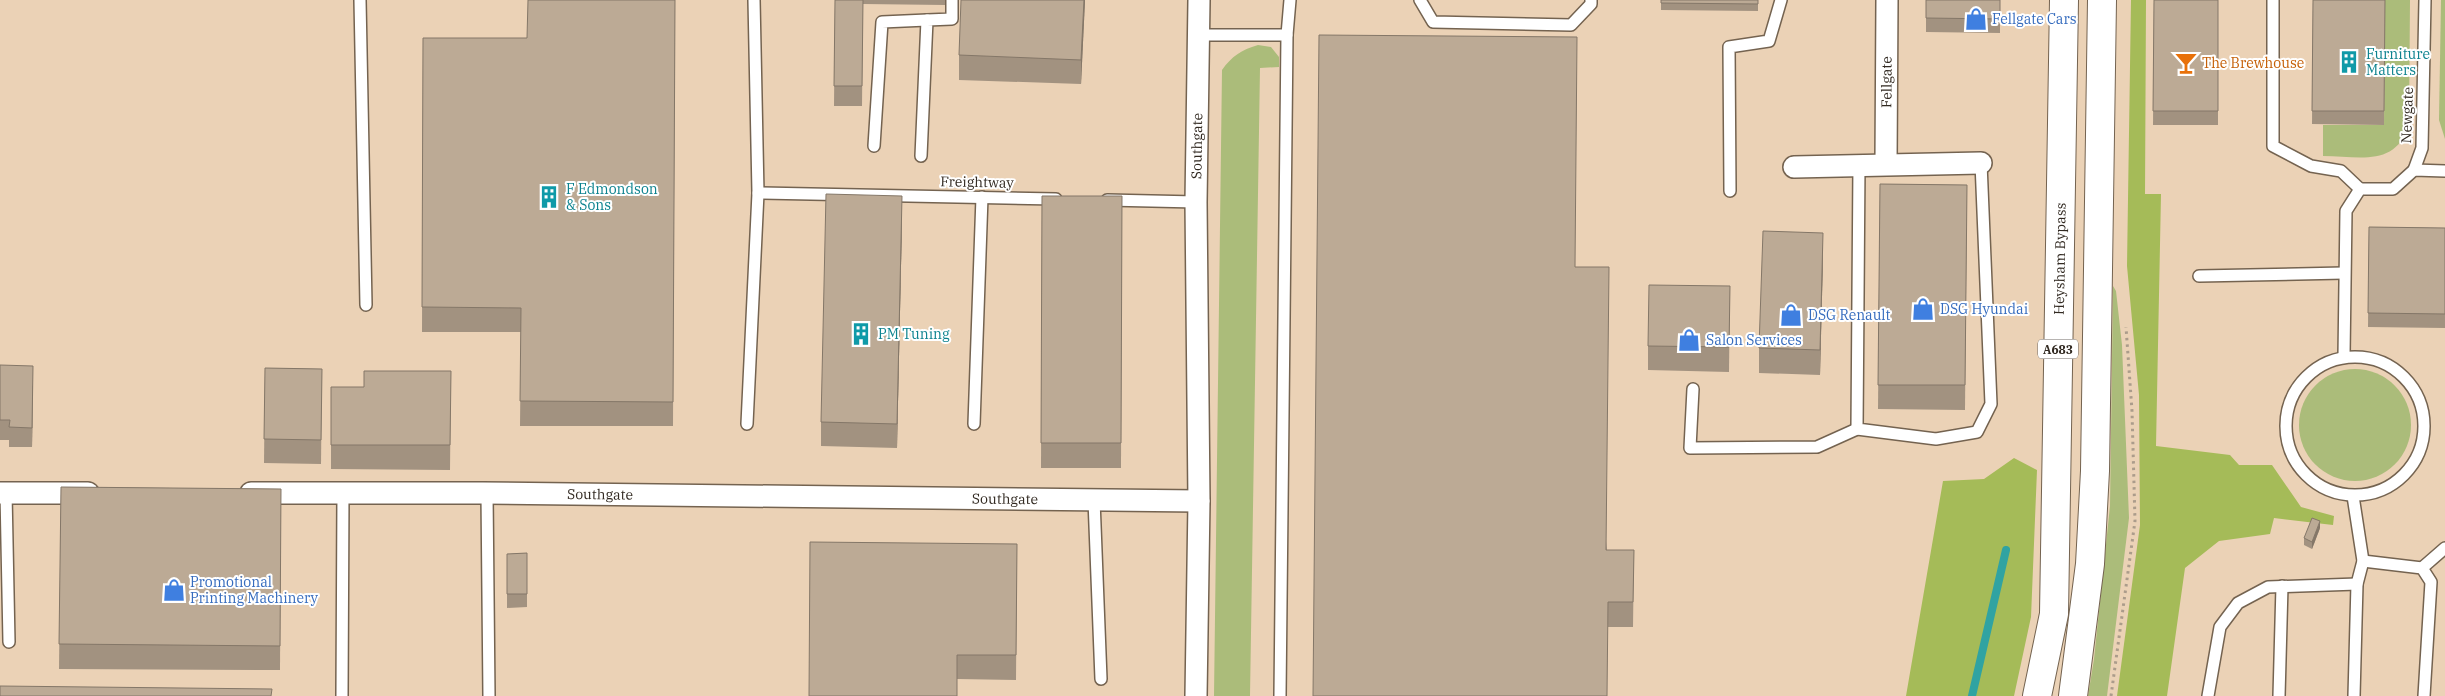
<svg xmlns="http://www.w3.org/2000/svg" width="2445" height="696" viewBox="0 0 2445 696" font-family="'IBM Plex Serif',serif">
  <rect width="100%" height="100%" fill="#efdcc6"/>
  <rect fill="#ebd2b6" x="0" y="0" width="2445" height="696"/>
  <g fill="#abbc7a">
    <path d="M2385 0H2410L2409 124C2396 168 2359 156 2323 156V125H2384Z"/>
    <polygon points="2441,0 2445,0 2445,139 2439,120"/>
    <path d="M1258 45 1271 47 1279 57V67L1260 68 1250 696H1214L1222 70C1232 56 1241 50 1258 45Z"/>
    <polygon points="2113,286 2116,291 2122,345 2129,518 2107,696 2088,696 2094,659 2110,506"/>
    <circle cx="2355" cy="425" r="56"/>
  </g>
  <g fill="#a5bb58">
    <polygon points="2131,0 2146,0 2145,194 2161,194 2156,446 2230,455 2239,465 2272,465 2301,507 2334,516 2333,525 2274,518 2270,534 2219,541 2185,568 2167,696 2117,696 2140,525 2139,395 2127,266"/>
    <polygon points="2014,458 2037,470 2031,617 2014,696 1906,696 1943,481 1984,479"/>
  </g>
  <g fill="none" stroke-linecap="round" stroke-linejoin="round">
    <polyline stroke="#30a3a2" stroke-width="8" points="1972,696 2006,550"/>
    <defs>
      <g id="lane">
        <polyline points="360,0 366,305"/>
        <polyline points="1420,0 1433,22 1571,25 1591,4 1591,0"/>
        <polyline points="2273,0 2273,146 2311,166 2341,171 2360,189"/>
        <polyline points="1199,35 1287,35 1290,0"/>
        <polyline points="874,146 882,22 927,20"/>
        <polyline points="921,156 927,20 952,19 952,0"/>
        <polyline points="1859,164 1857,429 1936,439 1977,432 1991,404 1981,163"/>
        <polyline points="2414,170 2422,148 2425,0"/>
        <polyline points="1730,191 1729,47 1769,41 1781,0"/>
        <polyline points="758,193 1056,199"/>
        <polyline points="1107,200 1196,202"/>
        <polyline points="2199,276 2344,273"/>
        <polyline points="2344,356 2346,211 2360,189 2393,189 2414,170 2445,171"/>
        <circle cx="2355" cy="426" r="69"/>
        <polyline points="1693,389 1690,448 1817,447 1857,429"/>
        <polyline points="747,424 758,193 754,0"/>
        <polyline points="974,424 982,197"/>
        <polyline points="6,493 9,642"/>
        <polyline points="487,493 489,696"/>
        <polyline points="2353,496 2363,561 2357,584 2354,696"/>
        <polyline points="1094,500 1101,679"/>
        <polyline points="2363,561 2422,568 2431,582 2424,696"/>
        <polyline points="2422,568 2445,548"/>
        <polyline points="342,696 343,493"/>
        <polyline points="1280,696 1287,35"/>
        <polyline points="2208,696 2220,627 2238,603 2268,587 2357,584"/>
        <polyline points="2279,696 2282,586"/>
      </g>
      <g id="street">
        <path id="s1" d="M1886 163 1887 0"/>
        <polyline points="1794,167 1981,163"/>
        <polyline points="0,493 88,493"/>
        <path id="s2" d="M251 493H483L1199 501"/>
        <path id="s3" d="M1196 696 1199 501 1196 202 1199 0"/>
      </g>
      <g id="highway">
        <path id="s4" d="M2037 696 2054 614 2064 0"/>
        <polyline points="2073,696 2090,564 2095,471 2102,0"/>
      </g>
    </defs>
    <use href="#lane" stroke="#746350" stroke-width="14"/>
    <use href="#street" stroke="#746350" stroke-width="24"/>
    <use href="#highway" stroke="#746350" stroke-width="30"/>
    <polyline stroke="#ab9c8b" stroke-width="3" stroke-dasharray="2.5 4" stroke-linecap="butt" points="2111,696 2135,521 2132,411 2126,327"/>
    <use href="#lane" stroke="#fff" stroke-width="11"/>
    <use href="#street" stroke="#fff" stroke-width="21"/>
    <use href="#highway" stroke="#fff" stroke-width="28"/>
  </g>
  <g fill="#a29280">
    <polygon points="675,0 673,426 520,426 521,332 422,332 423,38 527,38"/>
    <polygon points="835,0 945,0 945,5 863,4 862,106 834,106"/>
    <polygon points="1085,0 1081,84 959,80 959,55"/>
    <polygon points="1661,0 1758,0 1758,11 1661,10"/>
    <polygon points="1926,0 2000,0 2000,33 1926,32"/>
    <polygon points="2154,0 2218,0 2218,125 2153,125"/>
    <polygon points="2313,0 2385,0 2384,125 2312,124"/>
    <polygon points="1880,184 1967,185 1965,410 1878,409"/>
    <polygon points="1042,196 1122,196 1121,468 1041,468"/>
    <polygon points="902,221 897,448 821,446 821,422"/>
    <polygon points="2369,227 2445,228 2445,328 2368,327"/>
    <polygon points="1823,257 1820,375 1759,373 1759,348"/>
    <polygon points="1575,267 1607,550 1634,550 1633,627 1608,627"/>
    <polygon points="1730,286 1729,372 1648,370 1648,346"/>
    <polygon points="0,365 33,386 32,447 9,447 9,440 0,440"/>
    <polygon points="265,368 322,369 321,464 264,463"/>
    <polygon points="451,371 450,470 331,469 331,387 364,387"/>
    <polygon points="61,487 281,489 280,670 59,669"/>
    <polygon points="2320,528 2312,549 2304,545 2304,538"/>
    <polygon points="1017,544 1016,680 957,679 809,696"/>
    <polygon points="527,553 527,607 507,608 507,554"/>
  </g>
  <g fill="#847768">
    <polygon points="1084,0 1085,0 1081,84 1081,60"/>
    <polygon points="902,196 902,221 897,448 897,424"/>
    <polygon points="1823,233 1823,257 1820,375 1820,350"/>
    <polygon points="33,366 33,386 32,447 32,428"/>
    <polygon points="2320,521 2320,528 2312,549 2312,542"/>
  </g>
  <g fill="#bcaa95" stroke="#847768">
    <polygon points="528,0 675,0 673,402 520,401 521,308 422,307 423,38 527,38"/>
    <polygon points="835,0 863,0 862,86 834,86"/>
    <polygon points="961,0 1084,0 1081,60 959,55"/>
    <polygon points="1661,0 1758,0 1758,4 1661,3"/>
    <polygon points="1926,0 2000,0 2000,19 1926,18"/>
    <polygon points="2154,0 2218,0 2218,111 2153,111"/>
    <polygon points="2313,0 2385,0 2384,111 2312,111"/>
    <polygon points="1319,35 1577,37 1575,267 1609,267 1606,550 1634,550 1633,602 1608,602 1607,696 1313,696"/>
    <polygon points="1880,184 1967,185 1965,385 1878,385"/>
    <polygon points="826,194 902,196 897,424 821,422"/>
    <polygon points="1042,196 1122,196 1121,443 1041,443"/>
    <polygon points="2369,227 2445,228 2445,314 2368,313"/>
    <polygon points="1763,231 1823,233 1820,350 1759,348"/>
    <polygon points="1649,285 1730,286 1729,347 1648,346"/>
    <polygon points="0,365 33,366 32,428 9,427 10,420 0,420"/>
    <polygon points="265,368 322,369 321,440 264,439"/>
    <polygon points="364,371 451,371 450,445 331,445 331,387 364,387"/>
    <polygon points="61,487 281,489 280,646 59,644"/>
    <polygon points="2312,518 2320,521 2312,542 2304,538"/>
    <polygon points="810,542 1017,544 1016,655 957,655 957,696 809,696"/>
    <polygon points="527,553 527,594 507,594 507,554"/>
    <polygon points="0,686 272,689 271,696 0,696"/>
  </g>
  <defs>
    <symbol id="shop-bare" viewBox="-9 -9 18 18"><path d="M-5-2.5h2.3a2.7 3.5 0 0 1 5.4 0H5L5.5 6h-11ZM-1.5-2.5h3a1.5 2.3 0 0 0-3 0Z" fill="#3f7fe0" stroke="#fff" stroke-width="2.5" paint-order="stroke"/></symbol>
    <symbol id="building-bare" viewBox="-9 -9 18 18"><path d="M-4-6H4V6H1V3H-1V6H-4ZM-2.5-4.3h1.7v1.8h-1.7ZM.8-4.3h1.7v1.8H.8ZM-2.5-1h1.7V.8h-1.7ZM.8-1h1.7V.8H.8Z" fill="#0f9aa8" stroke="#fff" stroke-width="2.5" paint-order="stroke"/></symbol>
    <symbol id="bar-bare" viewBox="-9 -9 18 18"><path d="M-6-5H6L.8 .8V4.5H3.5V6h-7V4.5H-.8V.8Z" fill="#e8710a" stroke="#fff" stroke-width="2.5" paint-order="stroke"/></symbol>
  </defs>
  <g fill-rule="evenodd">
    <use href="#shop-bare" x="1960" y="3" width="32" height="32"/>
    <use href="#building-bare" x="2333" y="46" width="32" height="32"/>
    <use href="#bar-bare" x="2170" y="47" width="32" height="32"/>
    <use href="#building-bare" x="533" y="181" width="32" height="32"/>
    <use href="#shop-bare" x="1907" y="293" width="32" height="32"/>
    <use href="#shop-bare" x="1775" y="299" width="32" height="32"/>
    <use href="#building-bare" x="845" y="318" width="32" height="32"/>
    <use href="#shop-bare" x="1673" y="324" width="32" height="32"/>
    <use href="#shop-bare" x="158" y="574" width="32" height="32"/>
  </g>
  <g text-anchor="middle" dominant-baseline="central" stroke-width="4" stroke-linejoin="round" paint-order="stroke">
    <rect fill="#fff" stroke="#6f6964" stroke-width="1" x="2038" y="339.5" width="40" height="19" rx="4"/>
    <g font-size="12" font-weight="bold" fill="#312921">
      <text x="2058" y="349">A683</text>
    </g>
    <g font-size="14" fill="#366cbe" stroke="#fff" text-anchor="start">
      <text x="1992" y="19">Fellgate Cars</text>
      <text x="1940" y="309">DSG Hyundai</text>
      <text x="1808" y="315">DSG Renault</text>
      <text x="1706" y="340">Salon Services</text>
      <text x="190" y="582">Promotional<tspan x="190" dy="16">Printing Machinery</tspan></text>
    </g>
    <g font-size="14" fill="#0d838f" stroke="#fff" text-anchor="start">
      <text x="2366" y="54">Furniture<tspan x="2366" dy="16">Matters</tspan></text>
      <text x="566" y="189">F Edmondson<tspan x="566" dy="16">&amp; Sons</tspan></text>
      <text x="878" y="334">PM Tuning</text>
    </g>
    <g font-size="14" fill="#c56008" stroke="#fff" text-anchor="start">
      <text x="2202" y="63">The Brewhouse</text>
    </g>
    <g font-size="14" fill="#312921" stroke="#fff">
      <text stroke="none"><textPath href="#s1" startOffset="81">Fellgate</textPath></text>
      <text transform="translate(2407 115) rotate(-88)">Newgate</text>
      <text stroke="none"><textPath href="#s3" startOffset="550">Southgate</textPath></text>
      <text transform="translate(977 182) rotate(1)">Freightway</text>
      <text stroke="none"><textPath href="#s4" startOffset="439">Heysham Bypass</textPath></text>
      <text stroke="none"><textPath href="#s2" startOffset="349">Southgate</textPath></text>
      <text stroke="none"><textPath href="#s2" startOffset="754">Southgate</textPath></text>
    </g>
  </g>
</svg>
